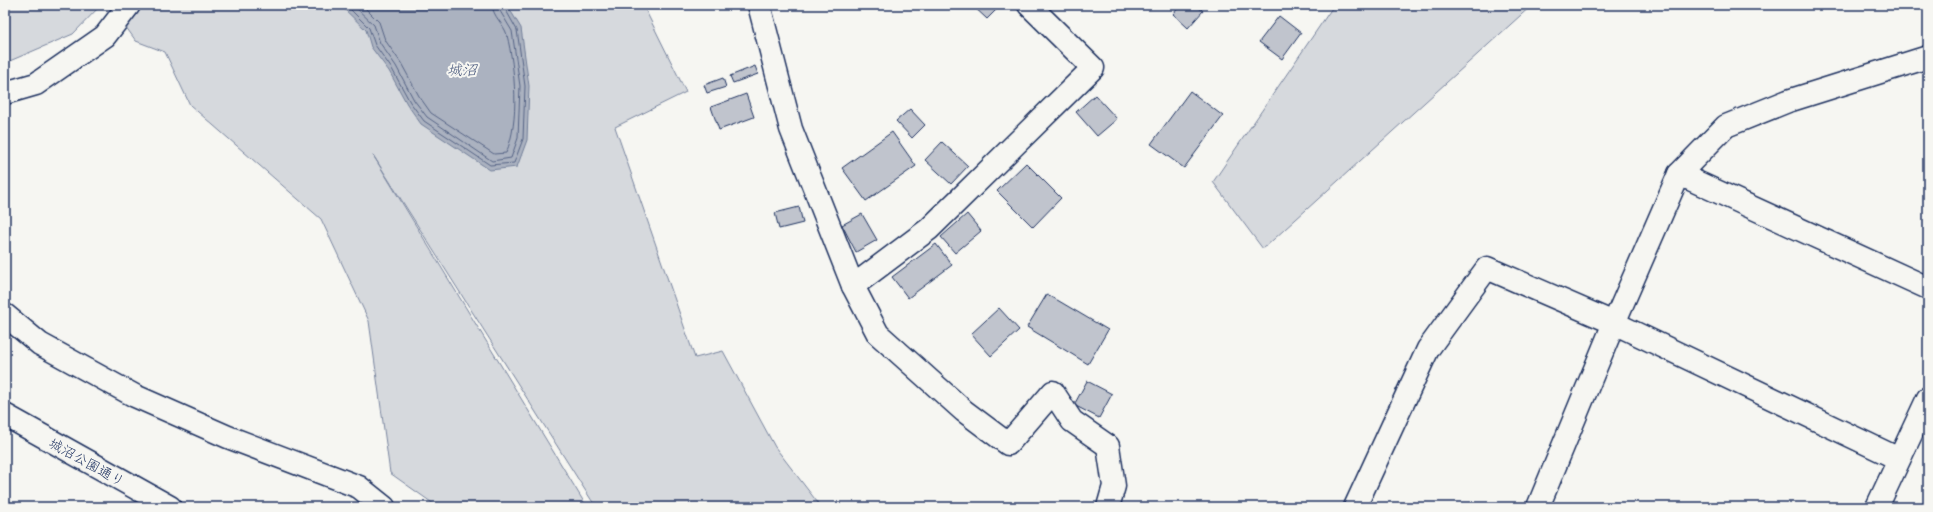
<svg xmlns="http://www.w3.org/2000/svg" width="1933" height="512" viewBox="0 0 1933 512" font-family="'Shantell Sans','Klee One',sans-serif">
  <rect width="100%" height="100%" fill="#f6f6f2"/>
  <filter id="ink" filterUnits="userSpaceOnUse"><feTurbulence type="fractalNoise" baseFrequency=".025" numOctaves="2"/><feDisplacementMap in="SourceGraphic" scale="8" xChannelSelector="R" yChannelSelector="G"/><feConvolveMatrix kernelMatrix="1 2 1 2 8 2 1 2 1" color-interpolation-filters="sRGB"/></filter>
  <g filter="url(#ink)">
    <g fill="#d6d9dd" stroke="#78849e">
      <polygon points="5,5 101,5 73,34 5,63"/>
      <polygon points="138,5 643,5 686,92 615,127 695,358 723,351 775,447 821,507 599,507 592,501 373,155 587,507 438,507 390,473 369,321 321,219 190,105 165,52 136,41 123,23"/>
      <polygon points="1331,5 1532,5 1263,249 1213,182 1332,8"/>
    </g>
    <polygon fill="#abb2c0" stroke="#717e99" points="340,5 507,5 521,28 529,86 527,140 517,167 490,170 421,124 407,104 389,71 371,47 366,30"/>
    <g fill="none" stroke-linecap="round" stroke-linejoin="round">
      <g stroke="#556385" stroke-width="1">
        <polyline points="346,5 369,28 375,45 392,69 410,102 424,121 490,165 514,163 523,139 525,86 517,30 503,5"/>
        <polyline points="353,5 374,25 380,43 396,66 414,100 427,117 492,161 511,158 518,138 520,86 512,31 500,11 498,5"/>
        <path d="M362 5 379 22 385 40 401 63 419 96 431 113 494 154 506 153C520 121 515 69 507 35 504 24 493 17 492 5"/>
      </g>
    </g>
    <g fill="#c0c4cd" stroke="#1b2f5e">
      <polygon points="972,5 996,5 999,7 987,19"/>
      <polygon points="1181,5 1196,5 1203,11 1188,28 1173,14"/>
      <polygon points="1279,16 1301,33 1282,59 1259,42"/>
      <polygon points="755,66 758,74 733,83 730,76"/>
      <polygon points="723,78 726,87 707,93 704,85"/>
      <polygon points="1190,91 1223,116 1184,168 1151,144"/>
      <polygon points="746,94 754,117 719,130 711,107"/>
      <polygon points="1095,95 1117,119 1097,136 1076,112"/>
      <polygon points="910,109 925,125 912,138 896,121"/>
      <polygon points="892,132 916,166 866,201 842,168"/>
      <polygon points="942,142 968,166 951,184 925,160"/>
      <polygon points="1026,163 1061,198 1033,227 997,191"/>
      <polygon points="799,207 803,223 779,229 775,213"/>
      <polygon points="862,214 877,240 856,252 842,225"/>
      <polygon points="967,214 981,231 955,253 941,237"/>
      <polygon points="936,244 952,265 908,298 892,277"/>
      <polygon points="1047,294 1108,330 1088,364 1027,327"/>
      <polygon points="999,308 1019,330 991,356 971,334"/>
      <polygon points="1087,381 1112,394 1099,418 1074,405"/>
    </g>
    <g fill="none" stroke-linecap="round" stroke-linejoin="round">
      <defs>
        <g id="minor">
          <polyline points="759,5 791,129 853,286 878,334 964,411 1008,444 1053,392 1072,421 1108,446 1114,486 1108,507"/>
          <polyline points="5,93 36,84 105,36 129,5"/>
          <polyline points="1679,174 1928,288"/>
          <polyline points="853,286 929,229 1093,68 1029,5"/>
          <polyline points="5,315 40,344 135,396 228,437 359,487 384,507"/>
          <polyline points="5,415 170,507"/>
          <polyline points="1355,507 1428,349 1487,268 1614,323 1899,459"/>
          <polyline points="1538,507 1614,323 1679,174 1726,126 1788,101 1928,57"/>
          <polyline points="1877,507 1928,398"/>
        </g>
      </defs>
      <use href="#minor" stroke="#1b2f5e" stroke-width="25"/>
      <use href="#minor" stroke="#f6f6f2" stroke-width="22"/>
    </g>
  </g>
  <g text-anchor="middle" dominant-baseline="central" stroke-width="4" stroke-linejoin="round" paint-order="stroke">
    <g font-size="14" fill="#1b2f5e" stroke="#f6f6f2">
      <text transform="translate(87 462) rotate(29)">城沼公園通り</text>
    </g>
    <g font-size="15" font-style="italic" fill="#46567b" stroke="#f6f6f2">
      <text x="462" y="70">城沼</text>
    </g>
  </g>
  <rect width="1933" height="512" fill="none" stroke="#f6f6f2" stroke-width="20"/>
  <rect x="10" y="10" width="1913" height="492" fill="none" stroke="#1b2f5e" stroke-width="1.5" filter="url(#ink)"/>
</svg>
